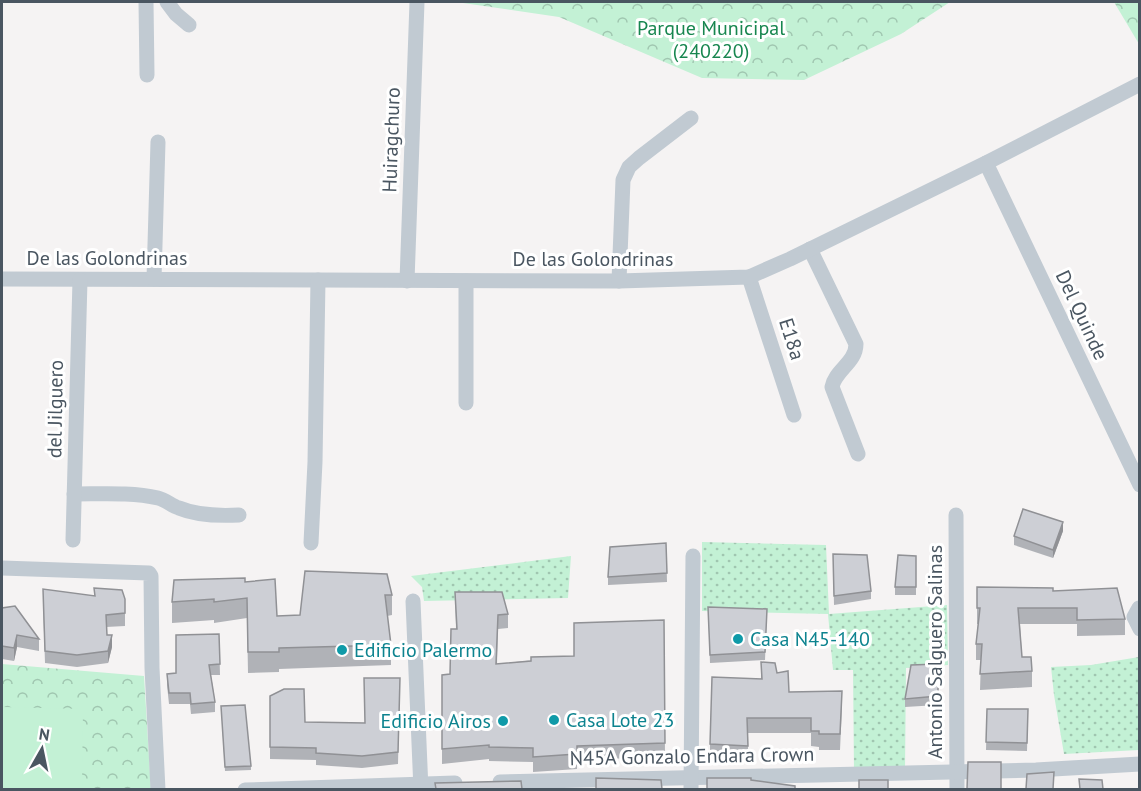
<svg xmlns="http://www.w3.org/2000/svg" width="1141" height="791" viewBox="0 0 1141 791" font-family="'PT Sans',sans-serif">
  <defs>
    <pattern id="grass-dots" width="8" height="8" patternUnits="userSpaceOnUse" patternTransform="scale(1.5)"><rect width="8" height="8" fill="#c3f1d5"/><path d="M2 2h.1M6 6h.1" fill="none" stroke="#a0c6b0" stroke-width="1.8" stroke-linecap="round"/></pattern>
    <pattern id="park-crowns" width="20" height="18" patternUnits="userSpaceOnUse" patternTransform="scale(1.5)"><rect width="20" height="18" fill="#c3f1d5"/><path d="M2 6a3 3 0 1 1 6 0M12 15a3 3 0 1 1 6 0" fill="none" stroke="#a0c6b0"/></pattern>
  </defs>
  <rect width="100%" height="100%" fill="#f5f3f3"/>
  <g fill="url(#grass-dots)">
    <polygon points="702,542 826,545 829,614 947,605 948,665 906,668 905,771 854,771 853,670 833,670 828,614 702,611"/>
    <polygon points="571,556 568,598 424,601 422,587 411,576"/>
    <polygon points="1139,657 1139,750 1064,754 1054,695 1051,667 1091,665"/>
  </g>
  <g fill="url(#park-crowns)">
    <polygon points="456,2 455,2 950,2 901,34 804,80 702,78 559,17"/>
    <polygon points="1114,2 1139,2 1139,44"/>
    <polygon points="2,664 144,676 151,789 2,790"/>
  </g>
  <polygon fill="#c3f1d5" points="2,707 83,709 82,789 2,789"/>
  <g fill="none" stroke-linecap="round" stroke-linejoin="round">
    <g stroke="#c1cad2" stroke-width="15">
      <polyline points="146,2 147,75"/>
      <polyline points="167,2 176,14 189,25"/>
      <polyline points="986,163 1140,485"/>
      <path d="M810 249 856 344C856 363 835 370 832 387L858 454"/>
      <polyline points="749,277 794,415"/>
      <polyline points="2,279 619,281 749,277 790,259 986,163 1140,84"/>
      <polyline points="154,279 158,142"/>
      <polyline points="407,281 417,2"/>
      <polyline points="619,281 623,180 629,167 639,158 691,118"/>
      <polyline points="466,403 466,281"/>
      <path d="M74 494C102 494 132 492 158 498 166 500 172 506 179 508 198 516 220 516 239 515"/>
      <polyline points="956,515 957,790"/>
      <polyline points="73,540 80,280"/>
      <polyline points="311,543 315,462 318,280"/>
      <polyline points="2,568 149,573 151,576 152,668 158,790"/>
      <polyline points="413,601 421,790"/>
      <polyline points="1139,608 1134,617 1140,629"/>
      <polyline points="500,782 1036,770 1140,764"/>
      <polyline points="245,790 455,783"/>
      <polyline points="691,790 693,556"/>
    </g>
  </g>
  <g fill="#b0b2b7">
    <polygon points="1063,531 1053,558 1014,545 1014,536"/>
    <polygon points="666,543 667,582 608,585 608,577"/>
    <polygon points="833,554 871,591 871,599 834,605"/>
    <polygon points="916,556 916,595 895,595 895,587"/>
    <polygon points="305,571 392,595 392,615 387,616 391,645 391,665 279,669 279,672 248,673 247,618 214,623 214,620 172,623 172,602 245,582 277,616 300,615"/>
    <polygon points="977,587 1053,591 1125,619 1125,635 1077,636 1077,624 1020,624 1022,657 1032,671 1032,687 980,690 981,660 976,660 976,644 978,624 977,624"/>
    <polygon points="455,592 508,614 508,628 498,629 497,664 574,656 664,620 665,757 577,760 577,769 533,772 533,762 489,761 489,759 442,764 442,675 450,674 456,629"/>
    <polygon points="94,596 125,599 125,626 106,627 107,635 112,647 108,663 77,667 45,663 43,602"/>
    <polygon points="708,607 767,609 765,660 710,663"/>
    <polygon points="2,608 39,639 39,651 17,647 14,661 2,659"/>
    <polygon points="219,634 220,675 211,675 215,702 215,712 191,714 190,704 169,704 167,685 167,674 176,673"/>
    <polygon points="761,662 777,673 789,692 842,706 840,750 819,750 819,747 811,746 811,733 748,733 748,761 710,759 710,744 761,678"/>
    <polygon points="400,678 398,764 362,768 316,765 316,760 270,759 270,696 305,722 365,723"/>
    <polygon points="938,696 938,705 905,707 905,699"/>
    <polygon points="221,706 251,766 251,770 225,771"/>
    <polygon points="987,709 1028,709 1027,751 986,750"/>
  </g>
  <g fill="#909195">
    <polygon points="1063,522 1063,531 1053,558 1053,550"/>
    <polygon points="17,635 17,647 14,661 14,648"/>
    <polygon points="112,635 112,647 108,663 108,651"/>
  </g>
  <g fill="#cdcfd5" stroke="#909195" stroke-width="1.5">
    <polygon points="1023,509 1063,522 1053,550 1014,536"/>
    <polygon points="666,543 667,573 608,577 610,547"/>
    <polygon points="833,554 867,555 871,591 834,596"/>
    <polygon points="898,555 916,556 916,587 895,587"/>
    <polygon points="305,571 387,574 392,595 385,595 391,645 279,648 279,652 248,652 247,598 214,602 214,599 172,602 174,580 245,578 245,582 275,579 277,616 300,615"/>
    <polygon points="977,587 1053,588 1053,591 1117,588 1125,619 1077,620 1077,608 1018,608 1022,657 1031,657 1032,671 980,674 982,644 976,644 980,608 977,608"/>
    <polygon points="94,588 122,590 125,599 125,613 106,615 107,635 112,635 108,651 77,655 45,651 43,589 95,596"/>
    <polygon points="455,592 502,592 508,614 498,615 496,664 531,661 531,657 574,656 574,623 664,620 665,743 577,746 577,754 533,757 533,748 489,747 489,745 442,749 442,675 450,674 451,629 457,629"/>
    <polygon points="15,606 39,639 17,635 14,648 2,646 2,608"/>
    <polygon points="708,607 767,609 765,652 710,655"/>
    <polygon points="219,634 220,664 209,665 215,702 191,704 190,693 169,693 167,674 176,673 176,635"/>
    <polygon points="761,662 775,663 777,673 788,671 789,692 842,691 840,734 819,734 819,731 811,731 811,718 747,718 748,746 710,744 712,677 762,679"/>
    <polygon points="938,664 938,696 905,699 911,665"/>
    <polygon points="364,678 400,678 398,752 362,756 316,753 316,748 270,747 270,696 284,689 304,689 305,722 365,723"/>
    <polygon points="245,705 251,766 225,767 221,706"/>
    <polygon points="987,709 1028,709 1027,743 986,742"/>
    <polygon points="968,762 1001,762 1001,789 967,789"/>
    <polygon points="1054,772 1053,789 1026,789 1027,774"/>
    <polygon points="596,778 661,780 662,789 596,789"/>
    <polygon points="707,778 751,778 751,780 795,786 795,789 707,789"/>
    <polygon points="1079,779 1102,780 1103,789 1080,789"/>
    <polygon points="859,780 888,780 888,789 843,789 859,789"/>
    <polygon points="521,781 522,789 436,789 435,783"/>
  </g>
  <g fill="#0f9aa8" stroke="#fff" stroke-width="2">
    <circle cx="738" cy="639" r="6"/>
    <circle cx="342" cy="650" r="6"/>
    <circle cx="554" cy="720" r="6"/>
    <circle cx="503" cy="721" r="6"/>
  </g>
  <g text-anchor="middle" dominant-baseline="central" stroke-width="6" stroke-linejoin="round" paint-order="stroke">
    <g font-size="20" fill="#17864f" stroke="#fff">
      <text x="711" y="28">Parque Municipal<tspan x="711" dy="23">(240220)</tspan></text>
    </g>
    <g font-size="20" fill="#4a5661" stroke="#fff">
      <text transform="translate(391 140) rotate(-88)">Huiragchuro</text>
      <text x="107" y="258">De las Golondrinas</text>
      <text x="593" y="259">De las Golondrinas</text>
      <text transform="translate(1082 315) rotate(65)">Del Quinde</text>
      <text transform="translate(792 339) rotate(72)">E18a</text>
      <text transform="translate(55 409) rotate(-89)">del Jilguero</text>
      <text transform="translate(935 652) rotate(-90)">Antonio Salguero Salinas</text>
      <text transform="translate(692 756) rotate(-1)">N45A Gonzalo Endara Crown</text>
    </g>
    <g font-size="20" fill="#0d838f" stroke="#fff" text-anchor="start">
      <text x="750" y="639">Casa N45-140</text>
      <text x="354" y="650">Edificio Palermo</text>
      <text x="566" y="720">Casa Lote 23</text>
      <text x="491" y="721" text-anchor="end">Edificio Airos</text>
    </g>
  </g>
  <rect width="1141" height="791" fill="none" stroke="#4a5661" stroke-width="6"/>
  <g transform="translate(42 749) rotate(9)" stroke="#ffffff" stroke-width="4.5" paint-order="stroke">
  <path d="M0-4.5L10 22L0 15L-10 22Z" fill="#4a5661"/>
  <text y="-9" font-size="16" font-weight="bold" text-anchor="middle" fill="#4a5661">N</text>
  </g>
</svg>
